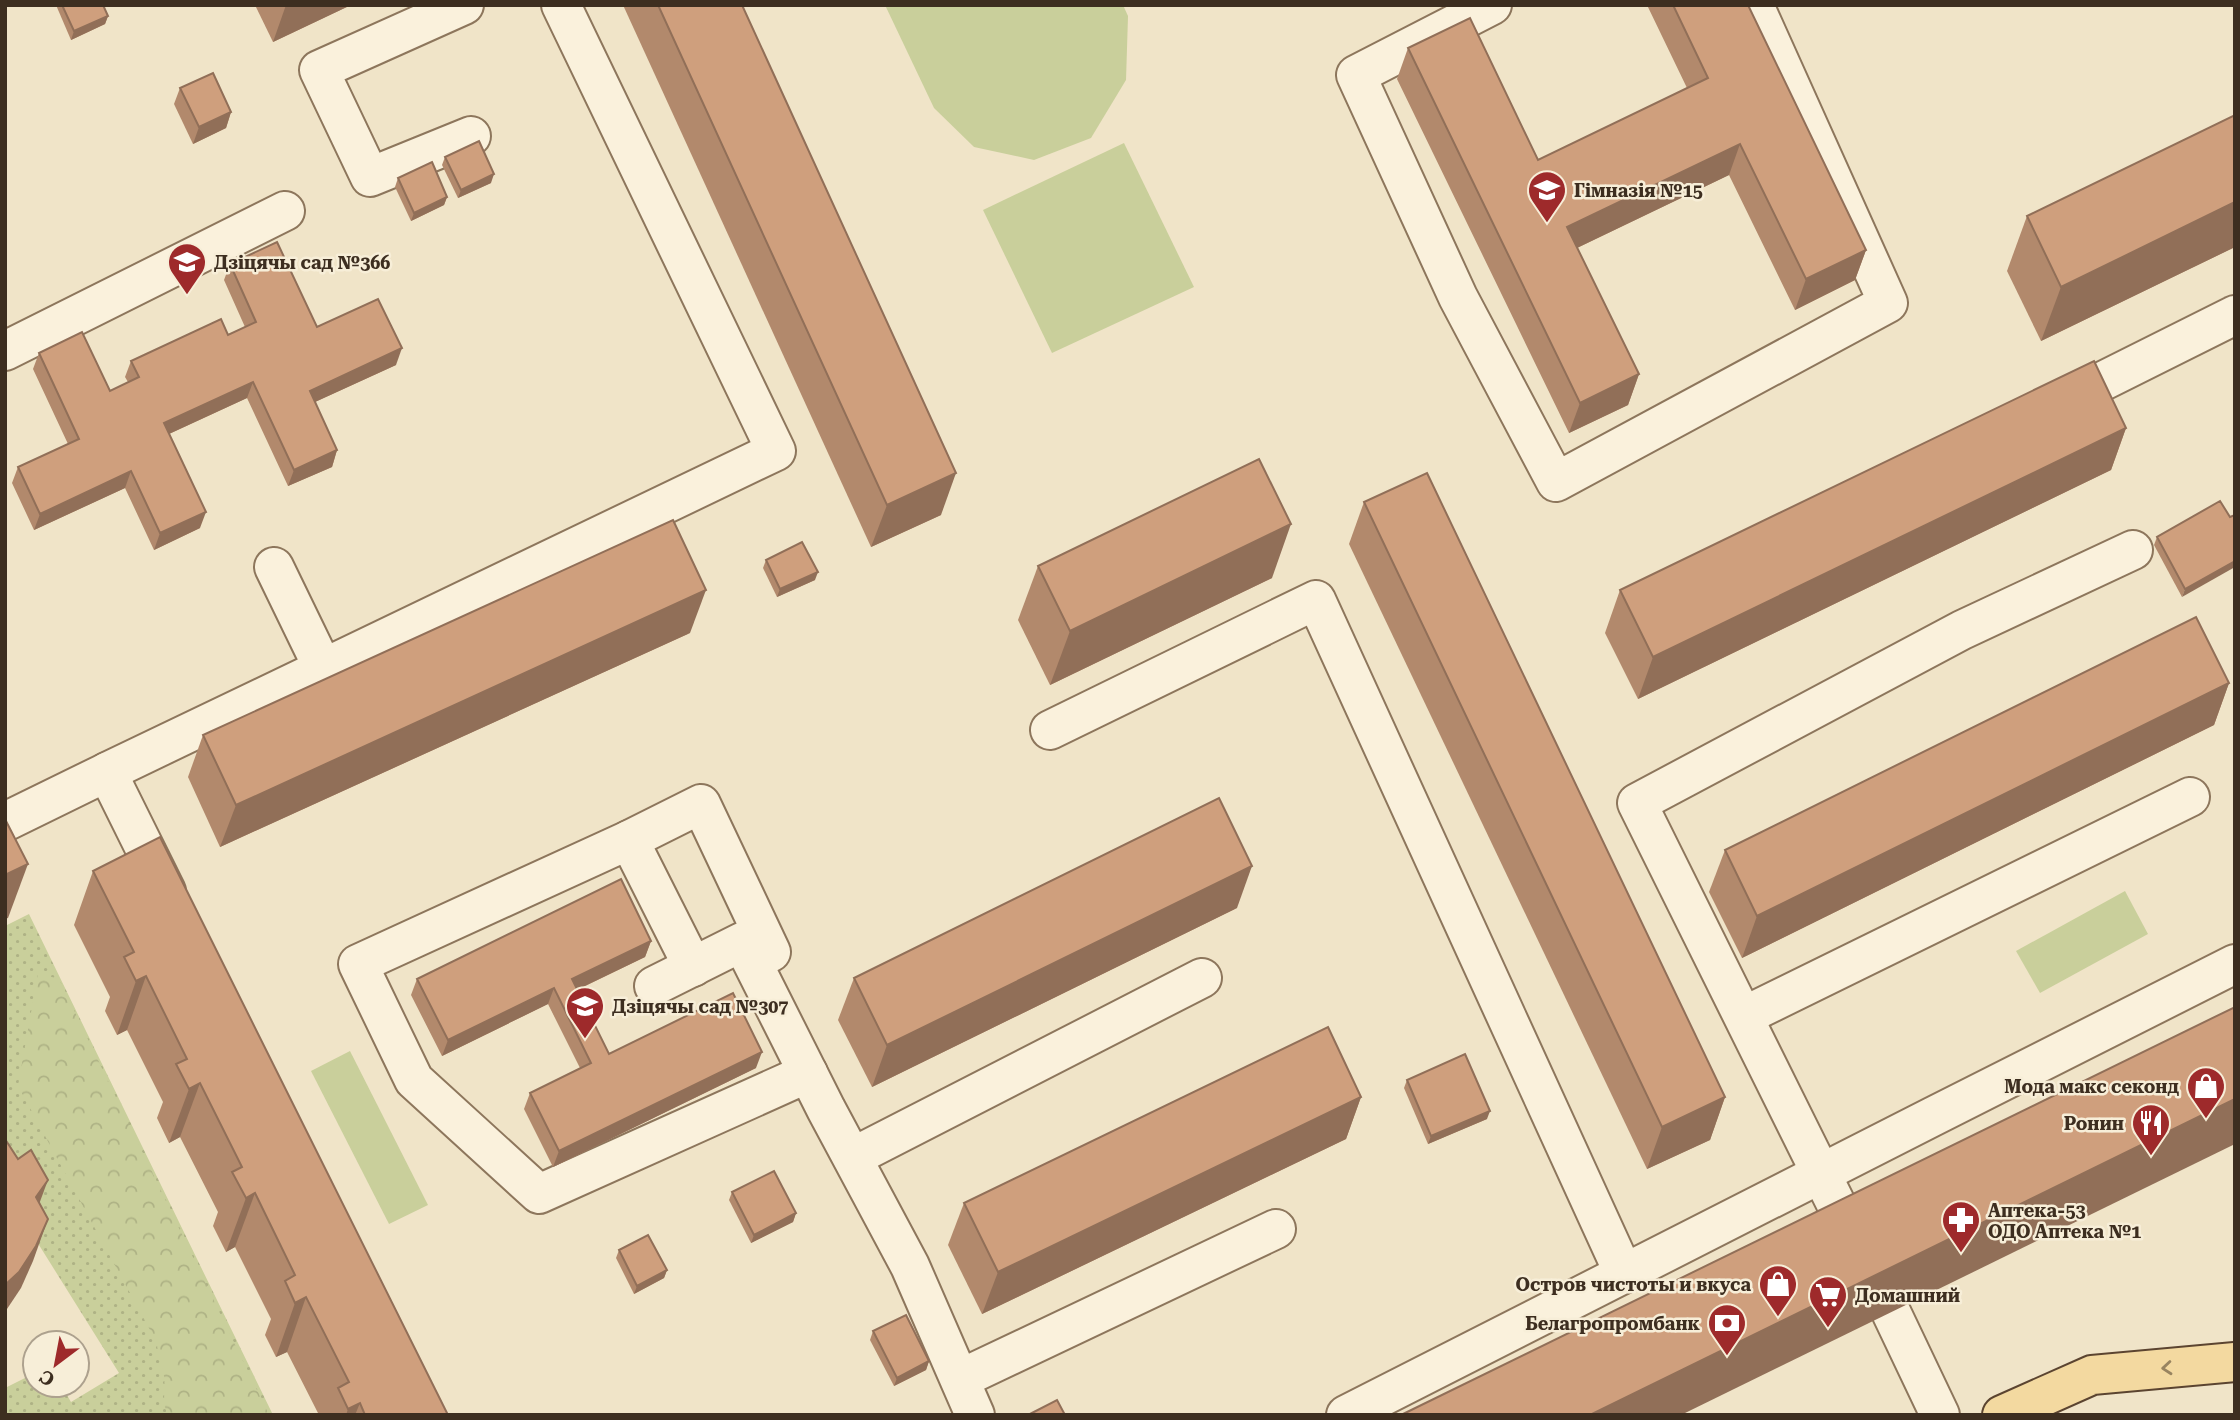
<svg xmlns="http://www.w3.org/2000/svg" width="2240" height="1420" viewBox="0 0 2240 1420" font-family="'Roboto Serif',serif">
  <defs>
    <pattern id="grass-dots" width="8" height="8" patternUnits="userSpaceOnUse" patternTransform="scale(1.75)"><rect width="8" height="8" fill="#c9cf9b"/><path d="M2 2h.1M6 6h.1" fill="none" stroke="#aeb285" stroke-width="1.8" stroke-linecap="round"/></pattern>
    <pattern id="forest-crowns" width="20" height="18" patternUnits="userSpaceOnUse" patternTransform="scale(1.75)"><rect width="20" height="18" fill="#c9cf9b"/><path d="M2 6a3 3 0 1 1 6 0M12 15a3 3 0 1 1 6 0" fill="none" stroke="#aeb285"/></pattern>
  </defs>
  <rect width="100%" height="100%" fill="#f0e4c8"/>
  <polygon fill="url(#grass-dots)" points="29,914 273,1415 5,1415 5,1388 35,1373 35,1385 61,1385 71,1402 119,1373 9,1197 5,1198 5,926"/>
  <path fill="url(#forest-crowns)" d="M38 973 59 979 269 1415H168C161 1402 166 1390 164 1376 163 1364 157 1355 157 1343L18 1086Z"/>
  <g fill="#c9cf9b">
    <polygon points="885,5 1123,5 1128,16 1126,80 1091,138 1034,160 974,147 934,108"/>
    <polygon points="1124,143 1194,287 1052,353 983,210"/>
    <polygon points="2125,891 2148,934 2040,993 2016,951"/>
    <polygon points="350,1051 428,1205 389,1224 311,1071"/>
  </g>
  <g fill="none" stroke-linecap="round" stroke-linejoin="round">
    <defs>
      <g id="minor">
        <polyline points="464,5 319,70 370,177 471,136"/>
        <polyline points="1492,5 1356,75 1458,297 1556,482 1888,303 1754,5"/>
        <polyline points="5,351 285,211"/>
        <polyline points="2091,387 2235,315"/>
        <polyline points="274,567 323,668"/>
        <polyline points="1050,730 1316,600 1624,1274"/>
        <polyline points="107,772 776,451 561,5"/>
        <polyline points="5,822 107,772 166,891"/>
        <polyline points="629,840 701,804 771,952 758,959"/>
        <polyline points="693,967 629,840 358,964 414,1080 539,1194 808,1073"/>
        <polyline points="654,986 742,942 826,1109 910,1266 975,1415"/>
        <polyline points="1744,1016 2190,797"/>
        <polyline points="853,1157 1202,978"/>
        <polyline points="1853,1238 1637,803 1962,630 2133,550"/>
        <polyline points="1891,1312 1940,1415"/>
        <polyline points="960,1379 1276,1229"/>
        <path d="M1346 1415C1642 1265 1938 1113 2235 964"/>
      </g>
      <polyline id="major" points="2002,1415 2092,1375 2235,1362"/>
    </defs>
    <use href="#minor" stroke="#8d765c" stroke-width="42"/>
    <use href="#major" stroke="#5b4430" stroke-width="42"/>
    <use href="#minor" stroke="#faf1dc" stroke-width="38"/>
    <use href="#major" stroke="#f3d9a0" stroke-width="38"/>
  </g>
  <g fill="#b2896c">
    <polygon points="56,5 103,5 108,16 105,24 71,40"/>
    <polygon points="255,5 351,5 273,42"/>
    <polygon points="623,5 742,5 941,515 871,547"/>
    <polygon points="1647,5 1748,5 1866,250 1855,280 1795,310 1729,175 1577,248 1639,374 1628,405 1569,433 1397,79 1408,48 1538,160 1687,88"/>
    <polygon points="180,88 231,112 226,128 193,144 174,104"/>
    <polygon points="2235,115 2235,247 2041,341 2007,271 2027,216"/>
    <polygon points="445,157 491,183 458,198 442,165"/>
    <polygon points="398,178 447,197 444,205 411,221 395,187"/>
    <polygon points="230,264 317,327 396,365 315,402 337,450 332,467 288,486 247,398 169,434 200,528 154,550 125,488 34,530 12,483 18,467 68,444 33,369 39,353 110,391 128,382 125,377 131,361 228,335 245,327 224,280"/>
    <polygon points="2126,428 2111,470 1638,699 1605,633 1620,590"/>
    <polygon points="2220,501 2182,597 2154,545 2157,537"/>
    <polygon points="1364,502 1725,1097 1710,1140 1647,1169 1349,544"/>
    <polygon points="766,560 815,580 777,597 763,568"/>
    <polygon points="1038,566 1272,578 1050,685 1018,620"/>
    <polygon points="690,633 220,847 188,777 203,735"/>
    <polygon points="2229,683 2214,725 1742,958 1709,892 1725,850"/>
    <polygon points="93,871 448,1415 319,1415 287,1352 276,1357 265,1335 271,1319 235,1247 226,1252 213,1226 218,1212 180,1137 169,1143 157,1118 163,1102 127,1030 117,1035 105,1011 110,997 74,925"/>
    <polygon points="1237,908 872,1087 838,1020 854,978"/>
    <polygon points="651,941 645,957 577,990 609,1054 756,1068 553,1167 524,1109 530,1093 580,1068 548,1004 442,1056 411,995 417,979"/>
    <polygon points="1407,1080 1487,1119 1428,1144 1404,1088"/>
    <polygon points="1361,1097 1346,1139 982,1314 948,1245 964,1203"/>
    <polygon points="732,1192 796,1213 793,1222 751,1243 729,1200"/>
    <polygon points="619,1250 667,1270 664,1278 634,1294 616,1258"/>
    <polygon points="873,1331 929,1361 926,1370 894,1386 870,1340"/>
  </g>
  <g fill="#916f58">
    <polygon points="286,5 351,5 273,42"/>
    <polygon points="108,16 105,24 71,40 74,31"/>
    <polygon points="231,112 226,128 193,144 199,127"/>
    <polygon points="1740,144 1729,175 1556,258 1567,227"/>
    <polygon points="494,174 491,183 458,198 461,190"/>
    <polygon points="447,197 444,205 411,221 414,213"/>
    <polygon points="2235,202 2235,247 2041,341 2061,287"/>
    <polygon points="1866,250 1855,280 1795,310 1806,279"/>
    <polygon points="402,348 396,365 304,407 310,391"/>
    <polygon points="1639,374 1628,405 1569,433 1580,403"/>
    <polygon points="253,382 247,398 158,439 164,423"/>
    <polygon points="2126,428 2111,470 1638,699 1653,657"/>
    <polygon points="337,450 332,467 288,486 294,470"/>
    <polygon points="131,471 125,488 34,530 40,514"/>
    <polygon points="956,473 941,515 871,547 887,505"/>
    <polygon points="206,512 200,528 154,550 160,533"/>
    <polygon points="1291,524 1272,578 1050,685 1070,631"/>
    <polygon points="2235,561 2235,567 2182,597 2185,589"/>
    <polygon points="818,572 815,580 777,597 780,589"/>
    <polygon points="706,590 690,633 220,847 236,805"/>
    <polygon points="2229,683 2214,725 1742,958 1757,916"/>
    <polygon points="28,864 8,918 5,919 5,875"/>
    <polygon points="1252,866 1237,908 872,1087 887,1045"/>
    <polygon points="651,941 645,957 566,995 572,979"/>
    <polygon points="146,976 127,1030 117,1035 136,981"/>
    <polygon points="554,988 548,1004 442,1056 448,1040"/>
    <polygon points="762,1052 756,1068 553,1167 559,1151"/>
    <polygon points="200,1083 180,1137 169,1143 189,1089"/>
    <polygon points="1361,1097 1346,1139 982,1314 998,1272"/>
    <polygon points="1725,1097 1710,1140 1647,1169 1662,1127"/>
    <polygon points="2235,1099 2235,1144 1681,1415 1590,1415"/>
    <polygon points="1490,1111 1487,1119 1428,1144 1431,1136"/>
    <polygon points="48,1180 32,1223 36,1197"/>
    <polygon points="255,1193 235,1247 226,1252 246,1198"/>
    <polygon points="796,1213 793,1222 751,1243 754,1235"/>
    <polygon points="48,1219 33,1261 21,1288 5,1312 5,1285"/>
    <polygon points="667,1270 664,1278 634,1294 637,1286"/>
    <polygon points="306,1297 287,1352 276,1357 295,1303"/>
    <polygon points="929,1361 926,1370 894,1386 897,1378"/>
    <polygon points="360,1403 355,1415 346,1415 348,1409"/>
  </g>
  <g fill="#cf9f7d" stroke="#916f58" stroke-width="2">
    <polygon points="62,5 103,5 108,16 74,31"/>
    <polygon points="658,5 742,5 956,473 887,505"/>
    <polygon points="1673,5 1748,5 1866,250 1806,279 1740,144 1567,227 1639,374 1580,403 1408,48 1470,18 1538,160 1708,78"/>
    <polygon points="213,73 231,112 199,127 180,88"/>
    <polygon points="2235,115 2235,202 2061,287 2027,216"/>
    <polygon points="479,141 494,174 461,190 445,157"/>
    <polygon points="432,162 447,197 414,213 398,178"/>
    <polygon points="277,242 317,327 378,299 402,348 310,391 337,450 294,470 253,382 164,423 206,512 160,533 131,471 40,514 18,467 79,439 39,353 82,332 110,391 139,377 131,361 221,319 228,335 256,322 230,264"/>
    <polygon points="2094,361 2126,428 1653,657 1620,590"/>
    <polygon points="1259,459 1291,524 1070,631 1038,566"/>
    <polygon points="1427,473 1725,1097 1662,1127 1364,502"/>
    <polygon points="2220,501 2230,517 2235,515 2235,561 2185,589 2157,537"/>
    <polygon points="673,520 706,590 236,805 203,735"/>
    <polygon points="802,542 818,572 780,589 766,560"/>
    <polygon points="2196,617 2229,683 1757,916 1725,850"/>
    <polygon points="1219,798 1252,866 887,1045 854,978"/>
    <polygon points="5,819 28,864 5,875"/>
    <polygon points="160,837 448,1415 365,1415 360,1403 348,1409 338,1388 349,1382 306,1297 295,1303 285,1281 295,1275 255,1193 246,1198 232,1172 242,1167 200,1083 189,1089 176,1064 187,1059 146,976 136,981 124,957 134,952 93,871"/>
    <polygon points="621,879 651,941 572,979 609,1054 733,993 762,1052 559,1151 530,1093 591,1063 554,988 448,1040 417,979"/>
    <polygon points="2235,1007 2235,1099 1590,1415 1401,1415"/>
    <polygon points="1328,1027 1361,1097 998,1272 964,1203"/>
    <polygon points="1465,1054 1490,1111 1431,1136 1407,1080"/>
    <polygon points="5,1139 18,1159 31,1150 48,1180 36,1197 48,1219 36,1246 19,1272 5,1285"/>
    <polygon points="774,1171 796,1213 754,1235 732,1192"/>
    <polygon points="648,1235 667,1270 637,1286 619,1250"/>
    <polygon points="906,1315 929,1361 897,1378 873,1331"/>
    <polygon points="1057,1400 1065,1415 1028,1415"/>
  </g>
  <defs><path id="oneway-chevron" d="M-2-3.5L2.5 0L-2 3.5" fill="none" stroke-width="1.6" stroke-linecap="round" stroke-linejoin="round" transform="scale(1.75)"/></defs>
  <use stroke="#988460" href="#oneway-chevron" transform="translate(2167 1368) rotate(175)"/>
  <defs>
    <symbol id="school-pin" viewBox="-11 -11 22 30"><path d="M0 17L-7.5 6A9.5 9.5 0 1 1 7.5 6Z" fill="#9e2a2b" stroke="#f7eed8"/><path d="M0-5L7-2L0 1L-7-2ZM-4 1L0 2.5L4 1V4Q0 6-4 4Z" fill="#fff"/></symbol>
    <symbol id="shop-pin" viewBox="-11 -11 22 30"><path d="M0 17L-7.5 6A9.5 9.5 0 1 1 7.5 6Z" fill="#9e2a2b" stroke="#f7eed8"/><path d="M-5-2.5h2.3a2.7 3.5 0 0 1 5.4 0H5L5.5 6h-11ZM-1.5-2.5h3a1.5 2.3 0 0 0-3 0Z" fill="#fff"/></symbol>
    <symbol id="restaurant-pin" viewBox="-11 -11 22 30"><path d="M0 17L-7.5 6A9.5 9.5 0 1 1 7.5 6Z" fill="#9e2a2b" stroke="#f7eed8"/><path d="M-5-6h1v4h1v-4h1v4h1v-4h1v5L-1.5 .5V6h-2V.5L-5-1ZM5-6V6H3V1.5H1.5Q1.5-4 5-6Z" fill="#fff"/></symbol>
    <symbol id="pharmacy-pin" viewBox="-11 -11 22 30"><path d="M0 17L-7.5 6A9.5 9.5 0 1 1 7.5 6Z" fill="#9e2a2b" stroke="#f7eed8"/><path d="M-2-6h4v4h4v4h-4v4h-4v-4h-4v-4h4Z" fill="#fff"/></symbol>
    <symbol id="supermarket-pin" viewBox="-11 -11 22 30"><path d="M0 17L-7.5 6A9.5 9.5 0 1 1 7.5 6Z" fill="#9e2a2b" stroke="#f7eed8"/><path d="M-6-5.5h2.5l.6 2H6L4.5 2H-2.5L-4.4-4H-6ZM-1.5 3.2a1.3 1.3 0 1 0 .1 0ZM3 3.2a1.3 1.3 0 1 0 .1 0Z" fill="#fff"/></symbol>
    <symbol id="bank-pin" viewBox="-11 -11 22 30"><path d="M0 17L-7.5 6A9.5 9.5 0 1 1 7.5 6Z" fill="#9e2a2b" stroke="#f7eed8"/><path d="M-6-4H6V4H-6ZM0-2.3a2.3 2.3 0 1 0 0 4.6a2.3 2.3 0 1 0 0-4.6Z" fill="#fff"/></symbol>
  </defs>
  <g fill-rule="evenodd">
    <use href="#school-pin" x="1525" y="168" width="44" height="60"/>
    <use href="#school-pin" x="165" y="240" width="44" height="60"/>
    <use href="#school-pin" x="563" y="984" width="44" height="60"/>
    <use href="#shop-pin" x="2184" y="1064" width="44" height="60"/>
    <use href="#restaurant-pin" x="2129" y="1101" width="44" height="60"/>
    <use href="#pharmacy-pin" x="1939" y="1198" width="44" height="60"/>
    <use href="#shop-pin" x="1756" y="1262" width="44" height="60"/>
    <use href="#supermarket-pin" x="1806" y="1273" width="44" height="60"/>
    <use href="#bank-pin" x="1705" y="1301" width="44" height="60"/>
  </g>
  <g text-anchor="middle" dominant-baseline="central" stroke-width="5" stroke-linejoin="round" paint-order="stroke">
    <g font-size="18" font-weight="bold" fill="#3d2e20" stroke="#f7eed8" text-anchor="start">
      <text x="1574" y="190">Гімназія №15</text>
      <text x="214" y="262">Дзіцячы сад №366</text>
      <text x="612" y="1006">Дзіцячы сад №307</text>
      <text x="2179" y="1086" text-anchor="end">Мода макс секонд</text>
      <text x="2124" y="1123" text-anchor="end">Ронин</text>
      <text x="1988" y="1210">Аптека-53<tspan x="1988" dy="21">ОДО Аптека №1</tspan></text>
      <text x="1751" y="1284" text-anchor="end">Остров чистоты и вкуса</text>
      <text x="1855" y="1295">Домашний</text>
      <text x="1700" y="1323" text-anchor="end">Белагропромбанк</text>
    </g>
  </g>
  <rect width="2240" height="1420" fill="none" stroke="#3d2e20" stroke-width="14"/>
  <g transform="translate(56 1364) rotate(212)"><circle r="33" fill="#f7eed8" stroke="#ada18e" stroke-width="2"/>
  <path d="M0-5L12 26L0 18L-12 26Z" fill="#9e2a2b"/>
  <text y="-10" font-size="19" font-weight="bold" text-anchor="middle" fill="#3d2e20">С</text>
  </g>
</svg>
